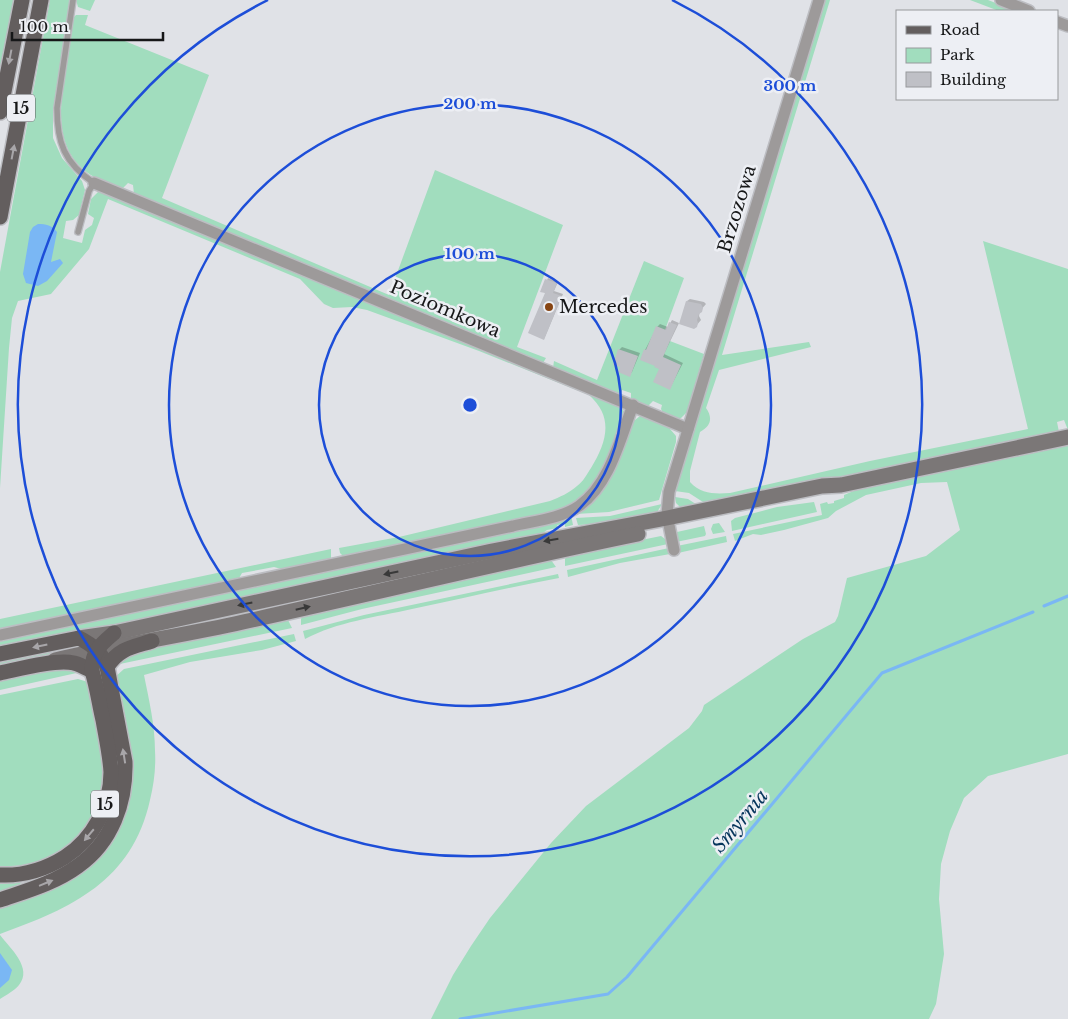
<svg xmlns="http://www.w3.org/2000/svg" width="1068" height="1019" viewBox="0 0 1068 1019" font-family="'Libre Baskerville',serif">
  <rect width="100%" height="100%" fill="#e0e2e7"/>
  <g fill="#a1ddbe">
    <polygon points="0,0 14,0 0,68"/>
    <path d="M50 0H70L53 111V138L62 158 82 181 85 190 79 215 73 220 66 221 63 238 82 243 85 230 92 225 94 218 88 214 91 199 98 192H103L620 405 624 412C623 422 618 432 614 441 600 475 593 493 560 511L344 557 340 553 339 548 399 537 550 501C560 497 569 493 577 486 583 482 587 474 591 468 607 442 614 417 589 395L479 351 367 310 352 307 333 308 324 304 300 279 108 199 89 249 51 294 18 301 12 318 9 348 0 488V272Z"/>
    <polygon points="76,0 95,0 90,11 78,7"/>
    <path d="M823 0H830L722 355 809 342 811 347 719 370 706 408C713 418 711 426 700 432L690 471V482C701 494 714 494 730 493L870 461 1028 429 983 241 1068 269V430L1064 420 1057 422 1059 432 709 504V502H703L689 493 675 491Z"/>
    <polygon points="970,0 988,0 1016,11 999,11"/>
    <path d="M76 15H88L85 25 209 75 162 198 389 295 435 170 563 225 517 347 546 358 543 363 134 194 133 185 128 183 122 189C113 186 103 182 94 177 54 154 59 110 65 71 68 53 71 36 73 18Z"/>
    <path d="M644 261 684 278 662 338 704 354 688 411 681 418C674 418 664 416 661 409L662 405 653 401 648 406 631 399V393L622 390 620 394 553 368 554 361 597 380Z"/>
    <polygon points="640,416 645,416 672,427 670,429 676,436 676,442 659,500 609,512 576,514 630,424"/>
    <polygon points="1068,445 1068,754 988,776 964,798 950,831 941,864 939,899 944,954 936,1004 929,1019 431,1019 453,975 471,946 490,918 551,843 586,806 689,728 702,711 704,705 803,639 835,622 838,616 847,578 926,556 960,530 947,482 921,483 866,495 836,511 828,518 784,530 761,535 753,534 735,541 733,534 822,515 820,504 827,502 828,504 834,503 834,501 844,498 844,495 863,487"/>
    <polygon points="675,497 688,499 699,506 681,508 676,503"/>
    <polygon points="814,502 817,512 732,531 731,521 735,518 777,507"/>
    <polygon points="662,504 656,514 613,523 578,525 576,518 610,516"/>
    <polygon points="571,515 573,525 565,527 565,524 557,525 558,528 547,530 540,535 0,650 0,637"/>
    <polygon points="719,523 725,532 713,534 711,529 713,524"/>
    <polygon points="704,526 706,534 705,536 676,542 677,532"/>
    <polygon points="661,536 665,539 668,544 565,566 565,559 567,555"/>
    <polygon points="726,536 727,542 678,553 677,546"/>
    <polygon points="669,548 670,554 620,563 568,577 567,570"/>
    <polygon points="331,549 331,558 327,563 285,570 274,567 242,573 238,580 0,631 0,619"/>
    <polygon points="551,560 556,567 362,609 301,625 301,619 303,615"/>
    <path d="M558 574 559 578C509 587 461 599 412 609 376 617 337 622 305 639L303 631 364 615Z"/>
    <polygon points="284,620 288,620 292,628 115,665 132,652"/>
    <path d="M294 634 296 641 262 650 190 662 144 675C149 700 155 725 155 751 156 767 154 784 150 800 132 881 72 908 0 934V909L44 893 69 881 87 869 98 859 111 844 117 834 128 809 133 778 115 677 124 669Z"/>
    <polygon points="71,643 89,648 0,666 0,658"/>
    <polygon points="60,667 81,672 0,690 0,679"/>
    <path d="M78 679 88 682C94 706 104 748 103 772 100 831 58 869 0 866V695Z"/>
    <polygon points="0,882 9,883 20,882 21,885 0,892"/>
    <path d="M0 935C10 948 33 968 19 985 14 991 6 995 0 999Z"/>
  </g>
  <g fill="#7ab7f4">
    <path d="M38 224C46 224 52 225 57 232L51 262 60 259 63 263 47 281 38 286 26 283 23 274 30 232 33 227Z"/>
    <polygon points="0,953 12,970 9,980 0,988"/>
  </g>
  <g fill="#0003">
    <polygon points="548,278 558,282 554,291 563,294 544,339 546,293 542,291"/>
    <polygon points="690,299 704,302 706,304 700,311 699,316 701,320 696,326 687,301"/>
    <polygon points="672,320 679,323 664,354 683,363 670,388 661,369 645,350 657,327 660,324 668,327"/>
    <polygon points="622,347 640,353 632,372 629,375 621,367 619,350"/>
  </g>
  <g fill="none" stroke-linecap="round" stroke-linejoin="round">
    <g stroke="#7ab7f4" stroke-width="3">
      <polyline points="1044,606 1068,596"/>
      <polyline points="460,1019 608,994 627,977 882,673 1033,612"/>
    </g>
  </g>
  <g fill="#bfc0c6">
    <polygon points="545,279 557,283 553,293 562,296 544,340 528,333 545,293 540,292"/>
    <polygon points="686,301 701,304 703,308 702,312 699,314 697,320 698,323 697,327 694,329 679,324"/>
    <polygon points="669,322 677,325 663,357 681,365 670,390 653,382 659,369 654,367 655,366 640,360 644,349 646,350 656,326 666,330"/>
    <polygon points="618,349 638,356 630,377 618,372 620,367 613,365"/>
  </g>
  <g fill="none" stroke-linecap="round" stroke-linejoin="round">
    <defs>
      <path id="lane" d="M73 0 57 108C57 142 64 163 94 183L89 191 78 232"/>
      <g id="street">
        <polyline points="1001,0 1029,11"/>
        <polyline points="1057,22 1068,26"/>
        <polyline points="94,183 688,429"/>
        <polyline points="674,550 667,515 669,492 819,0"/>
        <path d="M0 635 513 526C534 521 560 519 579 506 610 484 620 439 633 405"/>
      </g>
      <g id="secondary">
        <polyline points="79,638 114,633 492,551 667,518 822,486 841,485 1068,437"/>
        <path d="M55 660C117 645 181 636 243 622 375 593 506 561 638 534"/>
      </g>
      <g id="primary">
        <polyline points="0,112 22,0"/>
        <polyline points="0,217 41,0"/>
        <path d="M0 654 79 638C93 645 102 653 107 667L125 762C126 802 112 842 78 866 55 883 26 891 0 900"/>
        <path d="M107 667C119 648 133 647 152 641"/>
        <path d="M0 673C19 669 55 659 74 663 81 665 86 668 92 671"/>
        <path d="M0 875C23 876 46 869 65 857 93 839 111 806 111 772 110 755 106 737 103 720 99 703 97 687 92 671 92 651 100 645 114 633"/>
      </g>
    </defs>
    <use href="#lane" stroke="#bcbdc2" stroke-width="8"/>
    <use href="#street" stroke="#bcbdc2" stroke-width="14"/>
    <use href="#secondary" stroke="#bcbdc2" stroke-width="18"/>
    <use href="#primary" stroke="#bcbdc2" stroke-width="18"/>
    <use href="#lane" stroke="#9d9a9a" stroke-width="5.5"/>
    <use href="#street" stroke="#9d9a9a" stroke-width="11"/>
    <use href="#secondary" stroke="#7b7777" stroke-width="15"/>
    <use href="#primary" stroke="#635e5e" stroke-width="15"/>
  </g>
  <defs><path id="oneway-solid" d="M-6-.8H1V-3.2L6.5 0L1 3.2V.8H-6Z" transform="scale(1.25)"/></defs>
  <g fill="#a8a6a9">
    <use href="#oneway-solid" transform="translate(10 57) rotate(101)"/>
    <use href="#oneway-solid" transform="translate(13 152) rotate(-79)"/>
    <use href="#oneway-solid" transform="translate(40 646) rotate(168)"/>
    <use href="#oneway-solid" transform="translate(124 756) rotate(-99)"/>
    <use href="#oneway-solid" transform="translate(89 835) rotate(130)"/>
    <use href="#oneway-solid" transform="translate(46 883) rotate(-22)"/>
  </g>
  <g fill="#393939">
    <use href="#oneway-solid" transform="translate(551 540) rotate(170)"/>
    <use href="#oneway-solid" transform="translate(391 573) rotate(168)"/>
    <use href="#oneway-solid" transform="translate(245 604) rotate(168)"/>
    <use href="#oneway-solid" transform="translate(303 608) rotate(-13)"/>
  </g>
  <g fill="none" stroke="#1d4ed8" stroke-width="2.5">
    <circle cx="470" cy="405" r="151"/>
    <circle cx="470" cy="405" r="301"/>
    <path d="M672 0A452 452 0 1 1 268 0"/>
  </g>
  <circle fill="#874513" stroke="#edeff4" stroke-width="2" cx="549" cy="307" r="5"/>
  <g text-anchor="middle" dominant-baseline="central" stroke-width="5" stroke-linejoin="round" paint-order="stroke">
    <g fill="#edeff4" stroke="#56585a" stroke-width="1">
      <rect x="7" y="94.5" width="28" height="27" rx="4"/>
      <rect x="91" y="790.5" width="28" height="27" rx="4"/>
    </g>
    <g font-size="16" font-weight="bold" fill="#161718">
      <text x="21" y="108">15</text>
      <text x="105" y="804">15</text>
    </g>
    <g font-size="18" fill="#161718" stroke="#edeff4">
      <text transform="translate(737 209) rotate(-73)">Brzozowa</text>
      <text transform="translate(445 309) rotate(23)">Poziomkowa</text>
    </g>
    <g font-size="18" fill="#161718" stroke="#edeff4" text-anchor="start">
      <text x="559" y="307">Mercedes</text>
    </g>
    <g font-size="19" font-style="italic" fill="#06355b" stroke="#edeff4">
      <text transform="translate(740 821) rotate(-50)">Smyrnia</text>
    </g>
  </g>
  <circle cx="470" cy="405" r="8" fill="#1d4ed8" stroke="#edeff4" stroke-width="2.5"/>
  <g font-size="15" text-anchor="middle" font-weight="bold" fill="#1d4ed8" stroke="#edeff4" stroke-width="5" stroke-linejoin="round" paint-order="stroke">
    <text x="790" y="91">300 m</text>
    <text x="470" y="109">200 m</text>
    <text x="470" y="259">100 m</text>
  </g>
  <rect x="896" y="10" width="162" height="90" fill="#edeff4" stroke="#97999c"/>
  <rect x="906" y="26" width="25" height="8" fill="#635e5e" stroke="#97999c"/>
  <text x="940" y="35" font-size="15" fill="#161718">Road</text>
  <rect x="906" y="48" width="25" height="15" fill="#a1ddbe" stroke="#97999c"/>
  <text x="940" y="60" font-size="15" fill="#161718">Park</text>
  <rect x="906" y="72" width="25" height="15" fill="#bfc0c6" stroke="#97999c"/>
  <text x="940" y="85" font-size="15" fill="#161718">Building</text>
  <path d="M12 32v8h151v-8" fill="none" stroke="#161718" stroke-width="2.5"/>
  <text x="20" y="32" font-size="15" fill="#161718" stroke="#edeff4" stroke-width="4" paint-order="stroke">100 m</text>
</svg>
